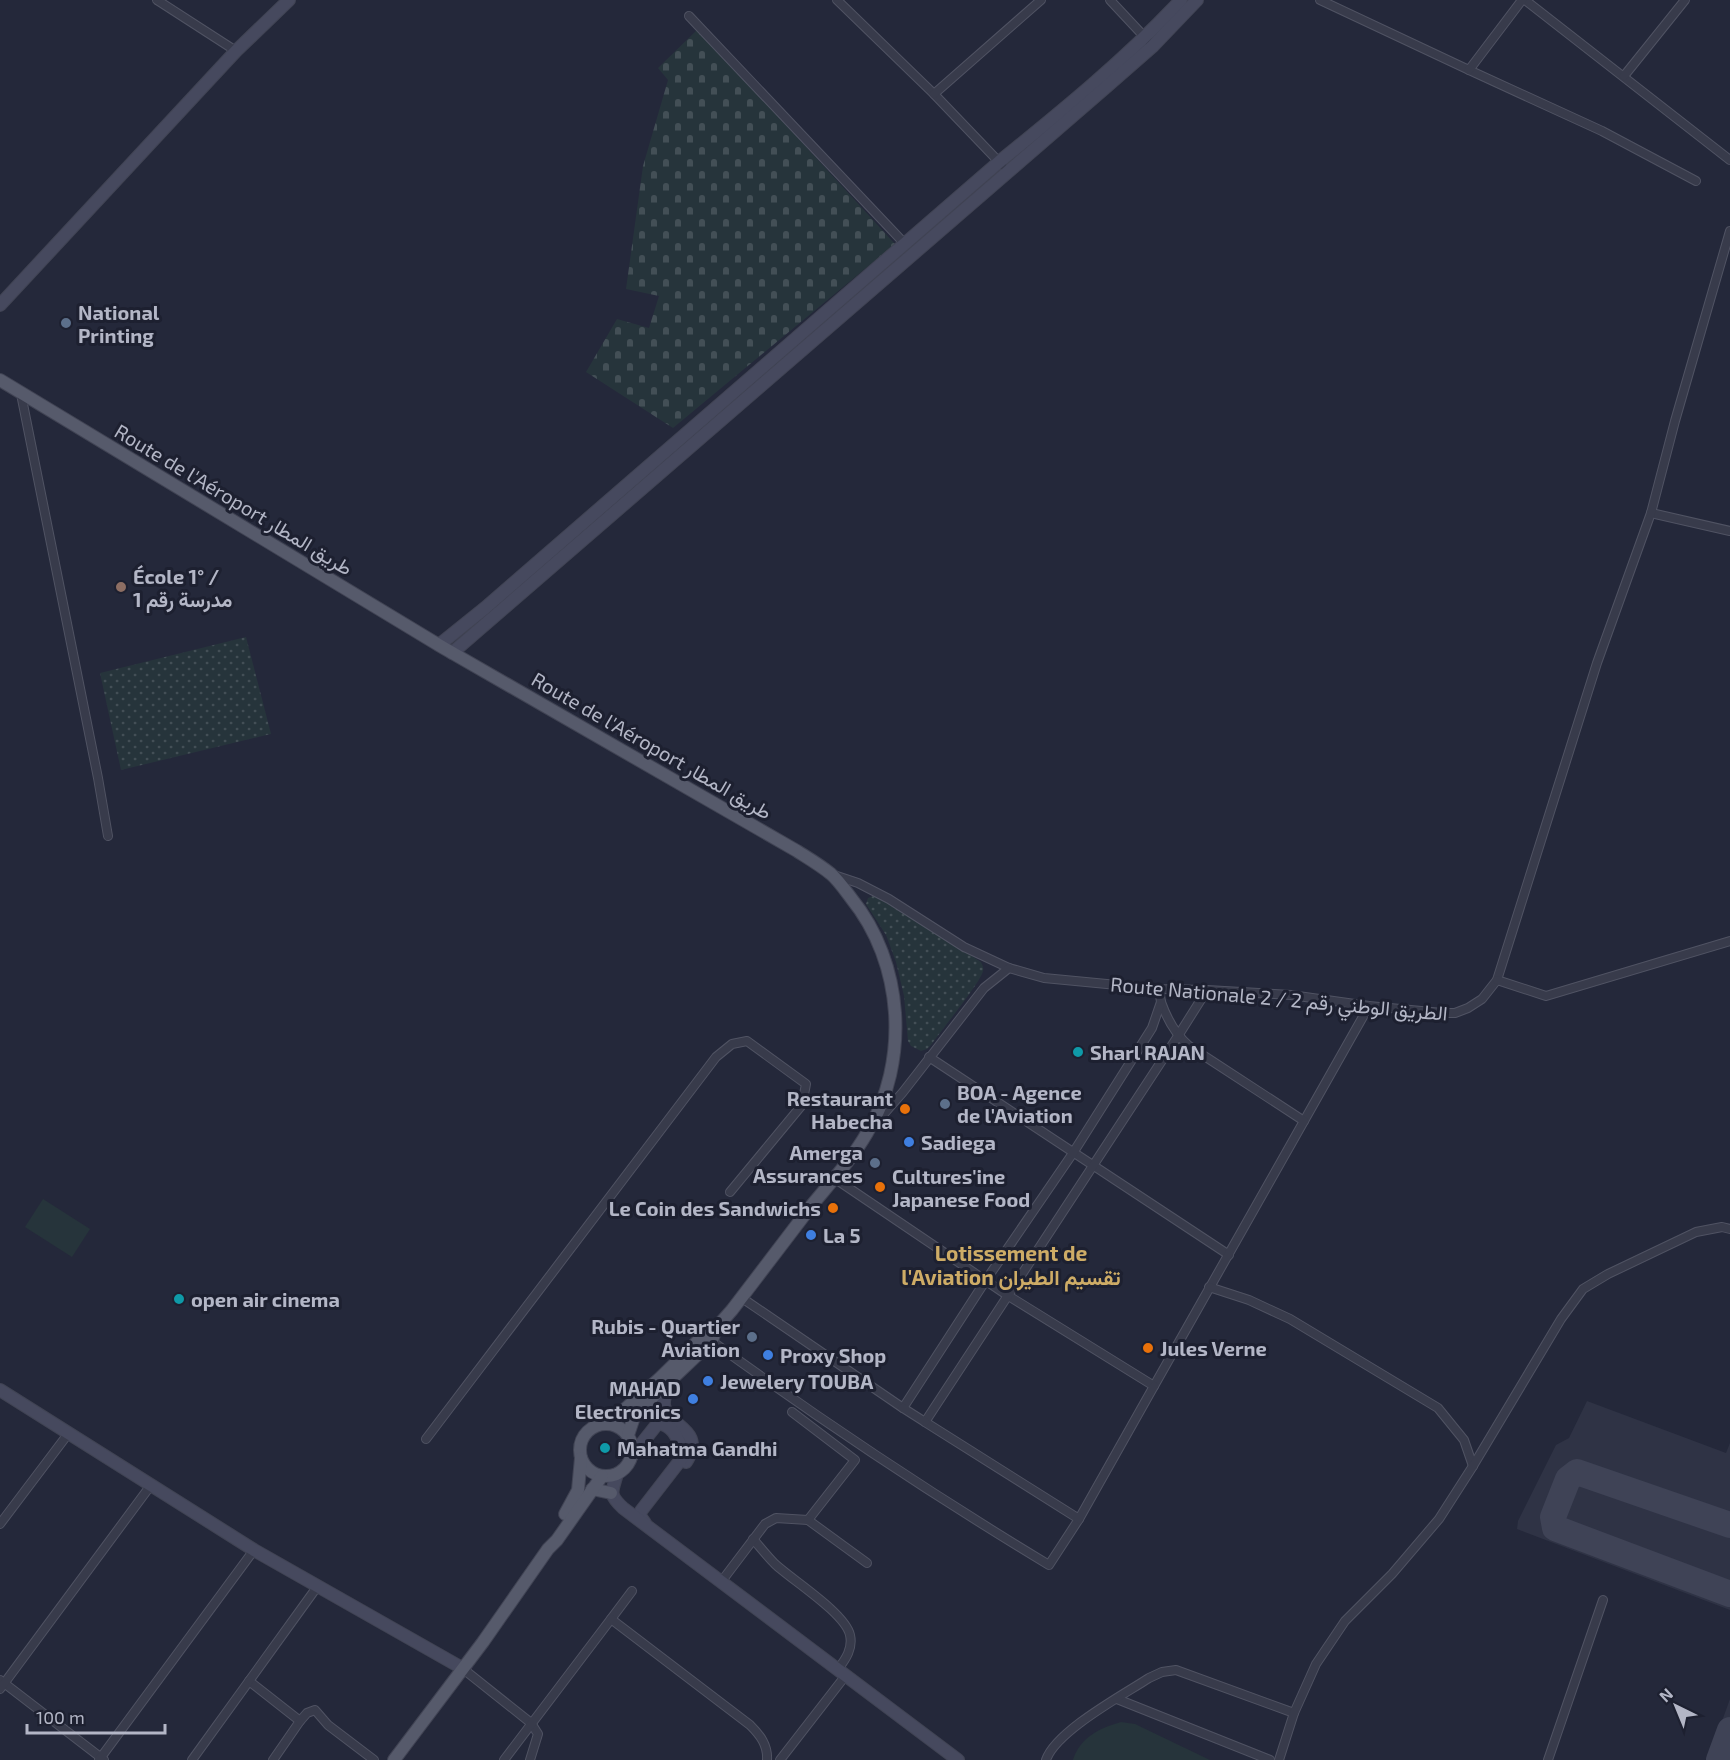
<svg xmlns="http://www.w3.org/2000/svg" width="1730" height="1760" viewBox="0 0 1730 1760" font-family="'Exo 2',Vazirmatn,sans-serif">
  <defs>
    <pattern id="grass-dots" width="8" height="8" patternUnits="userSpaceOnUse" patternTransform="scale(1.5)"><rect width="8" height="8" fill="#26343b"/><path d="M2 2h.1M6 6h.1" fill="none" stroke="#434f56" stroke-width="1.8" stroke-linecap="round"/></pattern>
    <pattern id="cemetery-stones" width="16" height="16" patternUnits="userSpaceOnUse" patternTransform="scale(1.5)"><rect width="16" height="16" fill="#26343b"/><path d="M2 7V4a2 2 0 0 1 4 0v3zM10 15v-3a2 2 0 0 1 4 0v3z" fill="#434f56"/></pattern>
  </defs>
  <rect width="100%" height="100%" fill="#24283a"/>
  <g fill="#2f3345">
    <polygon points="1587,1401 1726,1453 1730,1443 1730,1610 1517,1529 1518,1521 1556,1445 1569,1438"/>
    <polygon points="1730,1699 1730,1760 1708,1760"/>
  </g>
  <g fill="url(#grass-dots)">
    <polygon points="246,637 271,734 121,770 100,673"/>
    <path d="M873 896 892 904 981 962C982 965 984 967 983 971 981 982 940 1032 931 1045L927 1049 921 1051 911 1046 908 1041 904 996 896 962 886 935 866 904 868 898Z"/>
  </g>
  <polygon fill="url(#cemetery-stones)" points="698,29 895,244 673,428 586,372 617,319 649,328 659,296 626,289 643,166 668,80 658,68"/>
  <g fill="#26343b">
    <polygon points="43,1199 90,1229 72,1257 25,1227"/>
    <path d="M1121 1722 1135 1724 1210 1760H1073C1080 1737 1100 1728 1121 1722Z"/>
  </g>
  <g fill="none" stroke-linecap="round" stroke-linejoin="round">
    <g stroke="#3f4356" stroke-width="26">
      <polyline points="1730,1525 1577,1472 1568,1479 1553,1517 1555,1528 1730,1594"/>
      <polyline points="1719,1760 1730,1730"/>
    </g>
    <defs>
      <g id="street">
        <polyline points="157,0 236,51"/>
        <polyline points="837,0 934,94 1002,165"/>
        <polyline points="1110,0 1153,46"/>
        <polyline points="1320,0 1469,70 1602,131 1696,181"/>
        <polyline points="1525,0 1730,160"/>
        <polyline points="689,16 905,244"/>
        <polyline points="1469,70 1522,0"/>
        <polyline points="1624,76 1685,0"/>
        <polyline points="934,94 1041,0"/>
        <polyline points="21,394 98,778 108,836"/>
        <polyline points="1651,513 1730,531"/>
        <polyline points="834,875 858,883 889,899 964,947 1009,968 1044,978 1159,989 1207,990 1291,995 1369,1006 1442,1013 1455,1013 1468,1008 1482,999 1497,980 1597,663 1651,513 1675,421 1730,231"/>
        <polyline points="1497,980 1546,996 1730,941"/>
        <polyline points="929,1057 1229,1255"/>
        <polyline points="1304,1121 1369,1006"/>
        <polyline points="875,1124 903,1092 984,988 1009,968"/>
        <path d="M834 1178 1007 1295 1154 1386 1304 1121 1189 1046C1175 1034 1167 1019 1161 1002"/>
        <polyline points="1209,1287 1249,1300 1290,1319 1438,1408 1464,1440 1473,1466"/>
        <polyline points="742,1298 903,1408 986,1280 1073,1153 1152,1028 1161,1002 1159,989"/>
        <path d="M709 1339C819 1419 933 1495 1049 1565L1079 1519"/>
        <polyline points="1154,1386 1079,1519 925,1422 1178,1036 1207,990"/>
        <polyline points="903,1408 925,1422"/>
        <polyline points="792,1412 855,1460 808,1520"/>
        <polyline points="426,1439 716,1057 732,1044 747,1041 806,1084 802,1105 730,1192"/>
        <polyline points="0,1524 68,1434"/>
        <path d="M753 1539C760 1547 767 1556 775 1564 792 1580 845 1613 850 1635 853 1648 846 1659 838 1669"/>
        <polyline points="721,1582 765,1524 776,1518 808,1520 867,1563"/>
        <polyline points="611,1619 632,1591"/>
        <polyline points="462,1668 531,1723 538,1734 530,1760"/>
        <polyline points="0,1680 104,1760"/>
        <polyline points="249,1681 300,1721 273,1760"/>
        <polyline points="0,1689 151,1485"/>
        <polyline points="1117,1699 1270,1760"/>
        <polyline points="300,1721 307,1713 315,1710 328,1725 374,1760"/>
        <polyline points="99,1760 254,1550"/>
        <polyline points="192,1760 317,1587"/>
        <path d="M504 1760 611 1619 750 1725C760 1735 768 1745 767 1760"/>
        <polyline points="780,1760 846,1675"/>
        <path d="M1046 1760C1056 1731 1123 1695 1149 1678L1162 1672 1176 1670 1294 1713"/>
        <polyline points="1279,1760 1294,1713 1316,1664 1345,1621 1392,1574 1439,1519 1473,1466 1561,1319 1583,1289 1608,1274 1696,1232 1722,1227 1730,1229"/>
        <polyline points="1548,1760 1603,1600"/>
      </g>
      <g id="secondary">
        <polyline points="0,305 236,51 289,0"/>
        <path d="M439 645 485 608 999 162C1062 111 1126 59 1181 0"/>
        <polyline points="452,653 1105,88 1153,46 1197,0"/>
        <path d="M671 1381C668 1388 663 1398 664 1405 666 1427 707 1428 686 1462"/>
        <polyline points="0,1390 254,1550 462,1668"/>
        <path d="M631 1457 658 1423C674 1425 678 1440 684 1453L682 1458 641 1511 640 1516 645 1523"/>
        <path d="M617 1474C612 1492 608 1494 623 1508L958 1760"/>
      </g>
      <g id="primary">
        <path d="M0 380 442 647 797 851C808 858 820 865 831 874 838 880 845 890 851 898 904 963 910 1061 867 1133 852 1159 831 1182 812 1205 785 1240 759 1275 732 1310L716 1328 704 1335 659 1379 608 1424"/>
        <circle cx="606" cy="1450" r="26"/>
        <polyline points="628,1435 635,1414 712,1341 716,1328"/>
        <polyline points="592,1489 611,1493"/>
        <polyline points="565,1514 578,1490 581,1458"/>
        <polyline points="394,1760 483,1642 548,1549 557,1540 602,1476"/>
      </g>
    </defs>
    <use href="#street" stroke="#505363" stroke-width="10"/>
    <use href="#secondary" stroke="#414454" stroke-width="14"/>
    <use href="#primary" stroke="#414454" stroke-width="14"/>
    <use href="#street" stroke="#383b4b" stroke-width="8"/>
    <use href="#secondary" stroke="#46495e" stroke-width="12"/>
    <use href="#primary" stroke="#565a6b" stroke-width="12"/>
  </g>
  <g fill="#5c6f8a" stroke="#1d2030" stroke-width="2">
    <circle cx="66" cy="323" r="6"/>
    <circle cx="945" cy="1104" r="6"/>
    <circle cx="875" cy="1163" r="6"/>
    <circle cx="752" cy="1337" r="6"/>
  </g>
  <circle fill="#8d6e63" stroke="#1d2030" stroke-width="2" cx="121" cy="587" r="6"/>
  <g fill="#0f9aa8" stroke="#1d2030" stroke-width="2">
    <circle cx="1078" cy="1052" r="6"/>
    <circle cx="179" cy="1299" r="6"/>
    <circle cx="605" cy="1448" r="6"/>
  </g>
  <g fill="#e8710a" stroke="#1d2030" stroke-width="2">
    <circle cx="905" cy="1109" r="6"/>
    <circle cx="880" cy="1187" r="6"/>
    <circle cx="833" cy="1208" r="6"/>
    <circle cx="1148" cy="1348" r="6"/>
  </g>
  <g fill="#3f7fe0" stroke="#1d2030" stroke-width="2">
    <circle cx="909" cy="1142" r="6"/>
    <circle cx="811" cy="1235" r="6"/>
    <circle cx="768" cy="1355" r="6"/>
    <circle cx="708" cy="1381" r="6"/>
    <circle cx="693" cy="1399" r="6"/>
  </g>
  <g text-anchor="middle" dominant-baseline="central" stroke-width="6" stroke-linejoin="round" paint-order="stroke">
    <g font-size="20" font-weight="bold" fill="#b3b6c6" stroke="#1d2030" text-anchor="start">
      <text x="78" y="312">National<tspan x="78" dy="23">Printing</tspan></text>
      <text x="133" y="576">École 1° /<tspan x="133" dy="23">مدرسة رقم 1</tspan></text>
      <text x="1090" y="1052">Sharl RAJAN</text>
      <text x="957" y="1092">BOA - Agence<tspan x="957" dy="23">de l'Aviation</tspan></text>
      <text x="893" y="1098" text-anchor="end">Restaurant<tspan x="893" dy="23">Habecha</tspan></text>
      <text x="921" y="1142">Sadiega</text>
      <text x="863" y="1152" text-anchor="end">Amerga<tspan x="863" dy="23">Assurances</tspan></text>
      <text x="892" y="1176">Cultures'ine<tspan x="892" dy="23">Japanese Food</tspan></text>
      <text x="821" y="1208" text-anchor="end">Le Coin des Sandwichs</text>
      <text x="823" y="1235">La 5</text>
      <text x="191" y="1299">open air cinema</text>
      <text x="740" y="1326" text-anchor="end">Rubis - Quartier<tspan x="740" dy="23">Aviation</tspan></text>
      <text x="1160" y="1348">Jules Verne</text>
      <text x="780" y="1355">Proxy Shop</text>
      <text x="720" y="1381">Jewelery TOUBA</text>
      <text x="681" y="1388" text-anchor="end">MAHAD<tspan x="681" dy="23">Electronics</tspan></text>
      <text x="617" y="1448">Mahatma Gandhi</text>
    </g>
    <g font-size="20" fill="#b3b6c6" stroke="#1d2030">
      <text transform="translate(234 499) rotate(31)">Route de l'Aéroport طريق المطار</text>
      <text transform="translate(652 745) rotate(30)">Route de l'Aéroport طريق المطار</text>
      <text transform="translate(1279 998) rotate(5)">Route Nationale 2 / الطريق الوطني رقم 2</text>
    </g>
    <g font-size="21" font-weight="bold" fill="#ceac66" stroke="#1d2030">
      <text x="1011" y="1252">Lotissement de<tspan x="1011" dy="24">l'Aviation تقسيم الطيران</tspan></text>
    </g>
  </g>
  <g transform="translate(1676 1706) rotate(317)" stroke="#1d2030" stroke-width="4.5" paint-order="stroke">
  <path d="M0-4.5L10 22L0 15L-10 22Z" fill="#b3b6c6"/>
  <text y="-9" font-size="16" font-weight="bold" text-anchor="middle" fill="#b3b6c6">N</text>
  </g>
  <path d="M27 1724v9h138v-9" fill="none" stroke="#b3b6c6" stroke-width="3"/>
  <text x="36" y="1724" font-size="18" fill="#b3b6c6" stroke="#1d2030" stroke-width="4.5" paint-order="stroke">100 m</text>
</svg>
